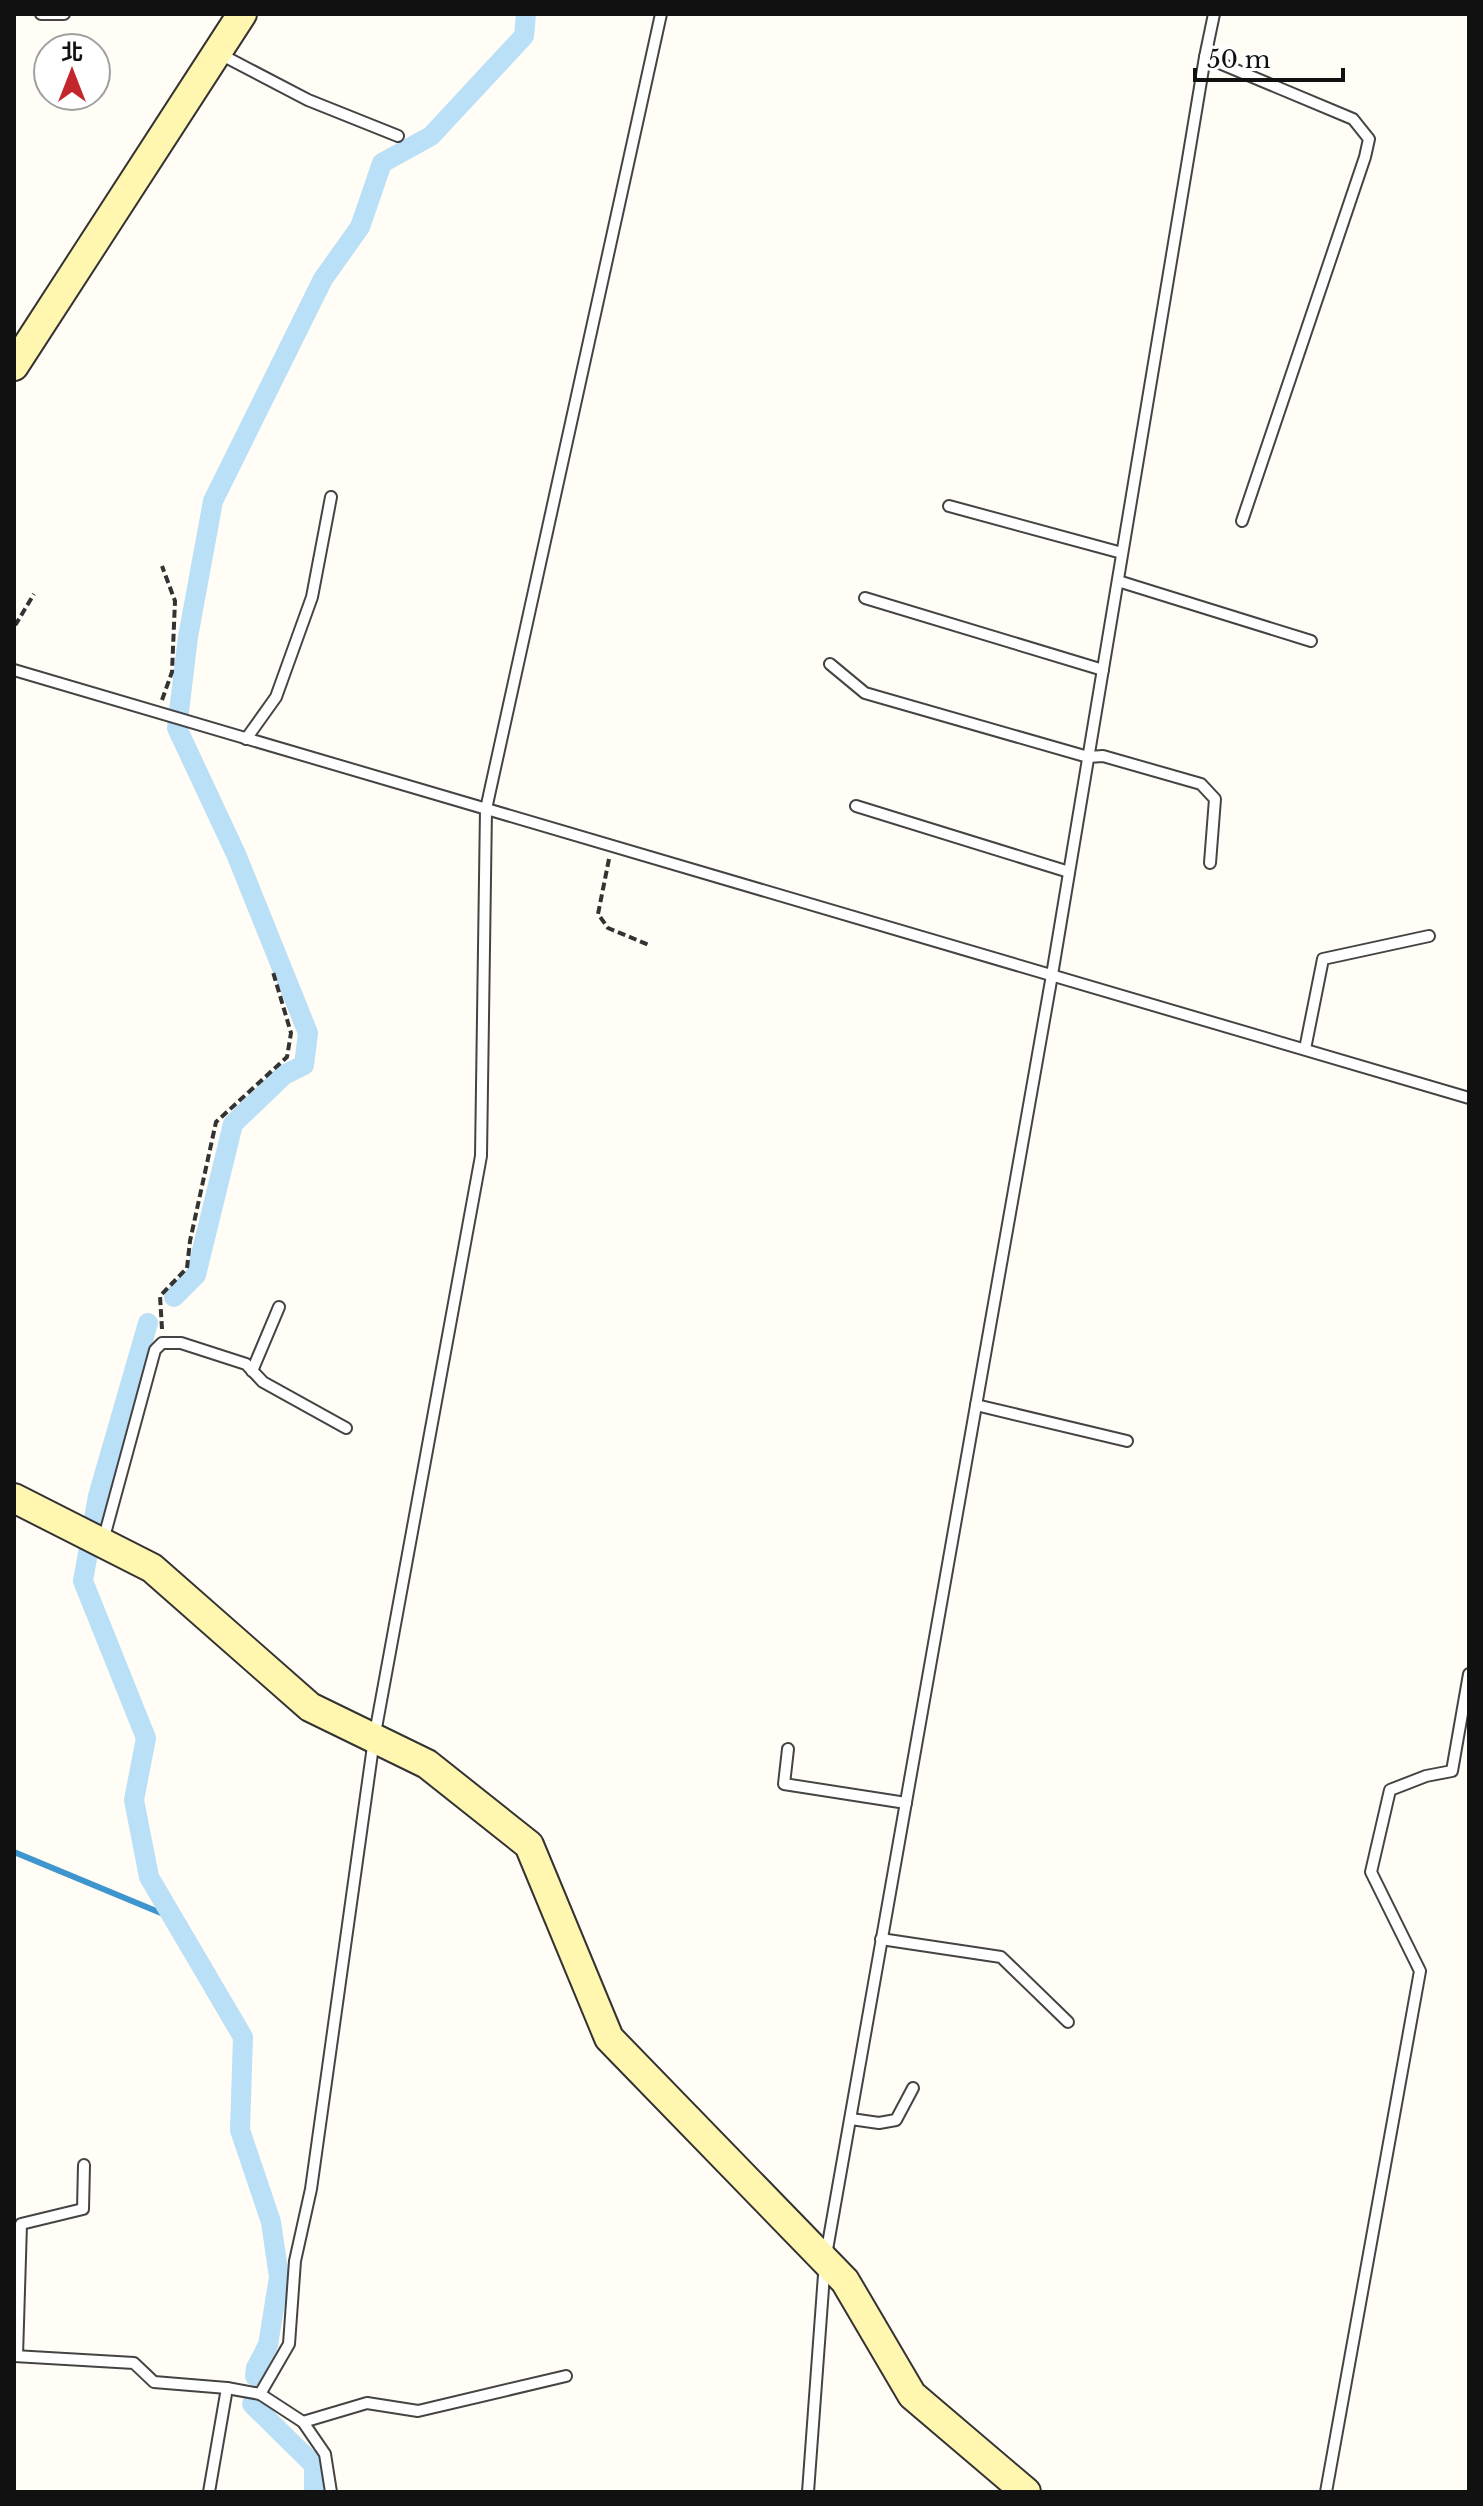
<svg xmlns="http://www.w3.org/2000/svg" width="1483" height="2506" viewBox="0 0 1483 2506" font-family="'Libre Baskerville','Noto Sans TC',serif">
  <rect width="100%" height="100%" fill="#fffdf5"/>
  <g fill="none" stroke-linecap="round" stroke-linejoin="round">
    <polyline stroke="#3f96cf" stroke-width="6" points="14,1852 173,1918"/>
    <g stroke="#b9e0f7" stroke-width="20">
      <polyline points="174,1297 196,1275 233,1124 284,1075 304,1065 308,1033 236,854 177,728 188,637 213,501 323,279 360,227 382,163 431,136 524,36 526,14"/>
      <polyline points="148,1323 98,1496 83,1581 146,1738 134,1800 149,1877 243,2037 240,2130 271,2222 279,2277 268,2345 256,2368 255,2376"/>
      <polyline points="252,2404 314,2465 314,2492"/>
    </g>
    <defs>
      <g id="lane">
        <polyline points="41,14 64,14"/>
        <polyline points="220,54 308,100 398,136"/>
        <polyline points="1205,57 1353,119 1369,139 1365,157 1242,521"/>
        <polyline points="949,506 1122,553"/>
        <polyline points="1118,581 1311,641"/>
        <polyline points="865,598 1103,670"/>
        <polyline points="830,664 865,693 1088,757 1103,756 1201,784 1215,799 1210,863"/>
        <polyline points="14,670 1469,1098"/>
        <polyline points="246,739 276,697 312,597 331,497"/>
        <polyline points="856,806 1069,872"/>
        <polyline points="1305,1049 1323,959 1429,936"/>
        <polyline points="252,1371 279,1307"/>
        <polyline points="976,1405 1127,1441"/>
        <polyline points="103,1541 155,1350 162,1343 181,1343 246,1364 263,1382 346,1428"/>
        <polyline points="788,1749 784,1784 906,1803"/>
        <polyline points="881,1939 1001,1957 1068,2022"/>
        <polyline points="851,2119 879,2123 896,2120 913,2088"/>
        <polyline points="14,2356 134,2363 154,2382 227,2388 260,2394 289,2344 295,2261 311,2189 374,1739 481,1156 486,809 661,14"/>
        <polyline points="17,2356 21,2224 83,2209 84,2165"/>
        <polyline points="260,2394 303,2422 325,2454 331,2492"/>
        <polyline points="303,2422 367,2403 418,2411 566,2376"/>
        <polyline points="209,2492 227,2388"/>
        <polyline points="808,2492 825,2261 1052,975 1205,57 1214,14"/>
        <polyline points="1326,2492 1420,1971 1371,1872 1390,1790 1426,1776 1452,1771 1469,1674"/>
      </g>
      <g id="secondary">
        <polyline points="14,366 242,14"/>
        <polyline points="14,1498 152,1568 310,1707 427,1764 529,1845 609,2038 845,2281 912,2395 1026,2492"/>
      </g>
    </defs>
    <use href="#lane" stroke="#444" stroke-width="14"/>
    <use href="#secondary" stroke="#333" stroke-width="32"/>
    <g stroke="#333" stroke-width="4" stroke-dasharray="8 4" stroke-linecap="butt">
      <polyline points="14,624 16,624 34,594"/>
      <polyline points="162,700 172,672 175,601 162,566"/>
      <polyline points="609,859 598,914 608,928 649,945"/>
      <polyline points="162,1329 160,1296 187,1268 190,1241 216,1122 287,1057 291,1033 273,972"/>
    </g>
    <use href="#lane" stroke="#fff" stroke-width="10"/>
    <use href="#secondary" stroke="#fff6b0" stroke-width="28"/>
  </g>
  <rect width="1483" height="2506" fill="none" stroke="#111111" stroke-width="32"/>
  <g transform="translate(72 72)"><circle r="38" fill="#ffffff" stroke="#a0a0a0" stroke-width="2"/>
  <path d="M0-6L14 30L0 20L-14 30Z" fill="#c4262e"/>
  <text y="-12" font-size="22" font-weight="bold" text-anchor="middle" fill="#111111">北</text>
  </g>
  <path d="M1195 68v12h148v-12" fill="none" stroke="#111111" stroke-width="4"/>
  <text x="1207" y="68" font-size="24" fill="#111111" stroke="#ffffff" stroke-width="6" paint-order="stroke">50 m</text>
</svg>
